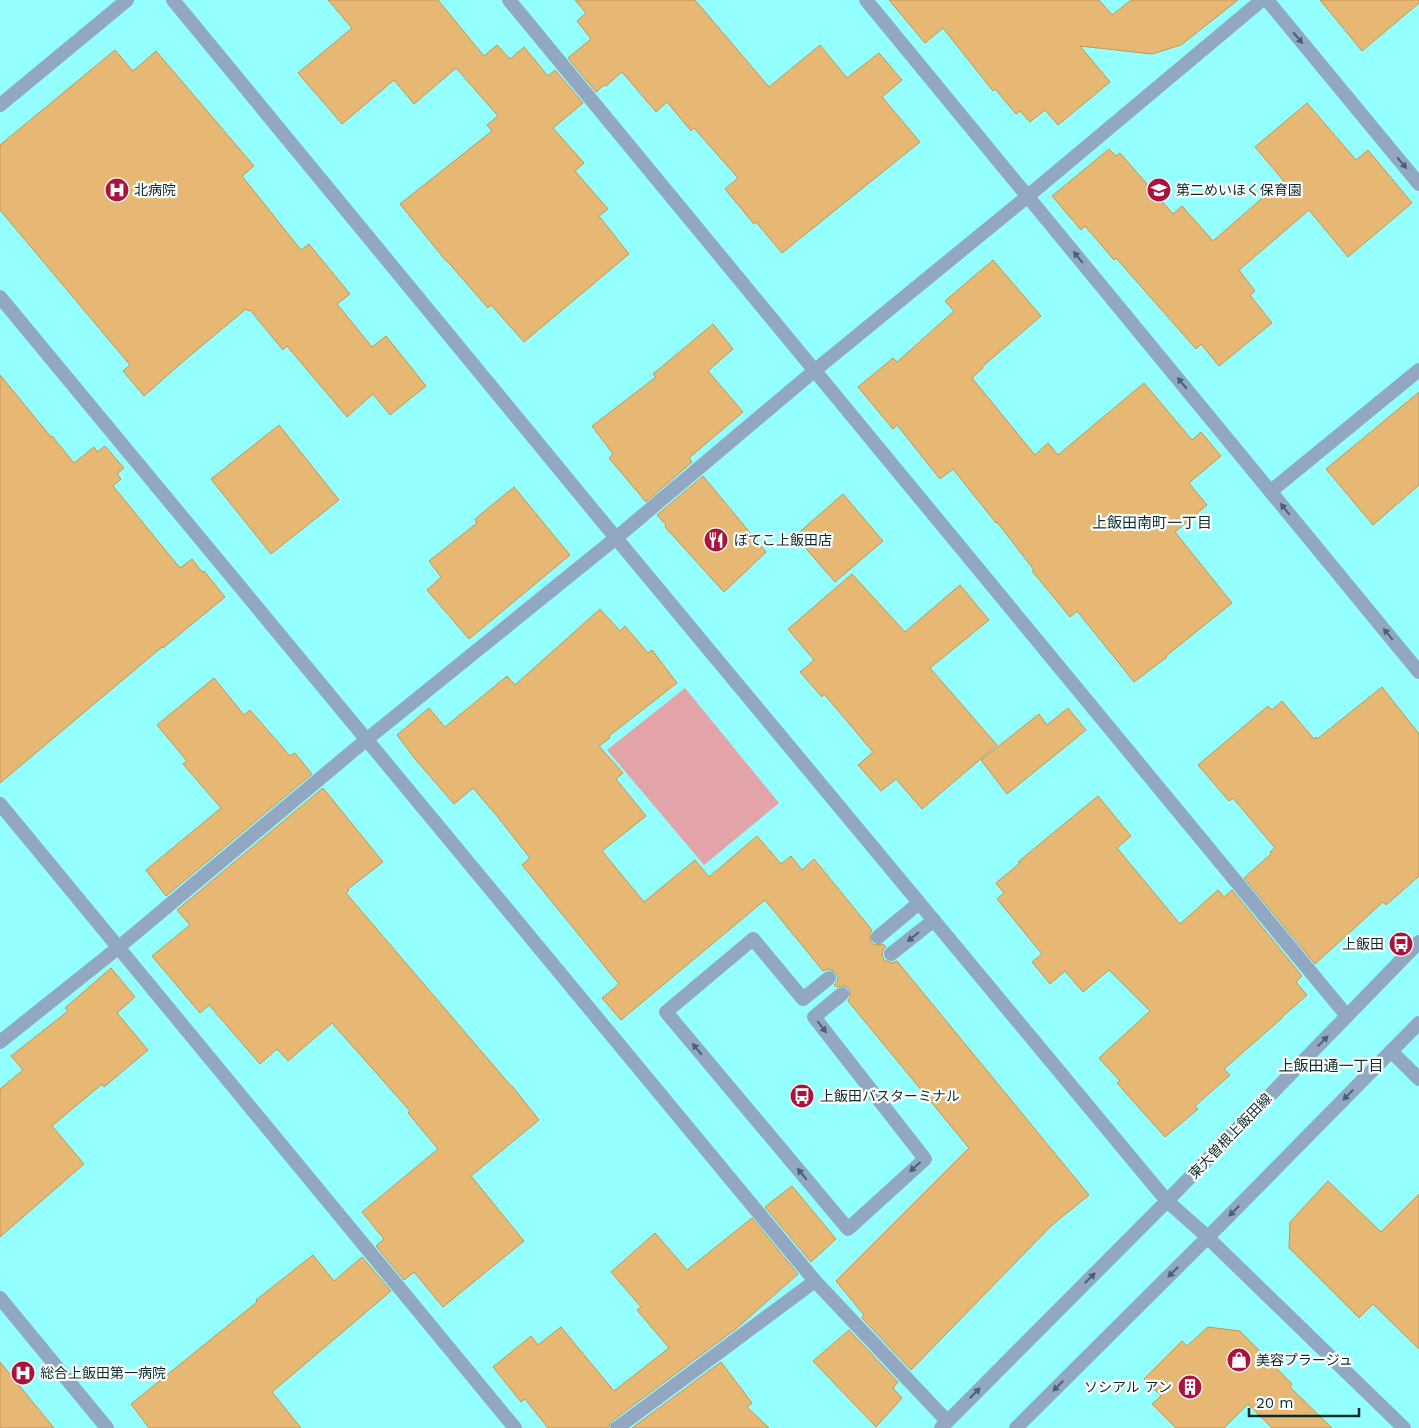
<svg xmlns="http://www.w3.org/2000/svg" width="1419" height="1428" viewBox="0 0 1419 1428" font-family="'Work Sans','Noto Sans JP',sans-serif">
  <rect width="100%" height="100%" fill="#93fffe"/>
  <polygon fill="#e2a4a8" points="685,688 779,803 704,865 607,750"/>
  <g fill="#e7b774" stroke="#c49554">
    <polygon points="328,0 438,0 484,56 497,45 510,59 524,47 548,76 555,70 583,103 553,128 584,163 575,171 608,209 599,216 629,254 524,342 491,305 488,308 447,261 446,261 400,204 492,131 487,125 498,116 456,68 414,104 394,80 342,124 298,73 352,28"/>
    <polygon points="575,0 695,0 769,87 820,45 847,78 879,53 902,80 882,97 920,142 782,253 756,222 754,224 725,189 738,178 694,128 691,131 667,102 656,112 622,72 606,86 604,85 596,92 568,58 591,39 577,21 586,13"/>
    <polygon points="889,0 1099,0 1112,15 1131,0 1238,0 1181,45 1152,54 1080,46 1110,82 1058,125 1045,110 1030,122 1020,111 1016,114 995,89 993,91 943,28 925,43"/>
    <polygon points="1320,0 1419,0 1419,3 1362,51"/>
    <polygon points="115,50 133,71 156,51 254,166 242,176 301,250 309,244 350,294 337,304 372,347 386,336 426,386 390,415 373,394 347,417 287,346 283,350 250,310 248,311 246,309 186,359 144,396 123,371 130,365 0,210 0,145"/>
    <polygon points="1307,103 1356,160 1368,150 1412,203 1348,257 1309,210 1239,270 1255,291 1250,295 1272,323 1219,366 1201,344 1196,349 1116,258 1114,260 1085,226 1081,230 1052,196 1109,149 1116,156 1120,153 1173,214 1182,206 1213,241 1283,180 1255,147"/>
    <polygon points="993,260 1041,316 982,367 983,368 972,378 1035,455 1048,443 1058,455 1144,383 1192,440 1201,432 1221,456 1189,483 1207,505 1175,532 1232,603 1166,656 1167,657 1134,682 1077,611 1070,617 1032,571 1034,570 997,522 996,523 953,469 940,479 897,425 893,429 858,387 893,358 897,362 954,311 945,301"/>
    <polygon points="713,324 733,349 708,371 743,412 689,458 692,462 646,502 609,458 613,454 592,426 656,377 653,374"/>
    <polygon points="0,375 51,437 52,436 74,463 94,447 97,452 105,446 124,468 117,474 121,479 113,486 180,568 192,559 202,572 204,571 225,597 163,648 162,647 0,783"/>
    <polygon points="1419,392 1419,485 1373,525 1326,469"/>
    <polygon points="279,425 339,500 271,554 211,479"/>
    <polygon points="703,476 766,552 724,592 665,527 666,525 657,515"/>
    <polygon points="514,487 570,555 469,639 427,590 441,577 429,561 477,523 475,519"/>
    <polygon points="843,494 883,541 835,582 795,536"/>
    <polygon points="852,574 905,632 960,585 989,620 930,668 997,745 922,809 896,779 881,791 858,765 873,752 824,694 822,697 800,672 814,660 788,629"/>
    <polygon points="600,609 620,631 625,626 648,653 652,650 677,683 609,736 610,738 599,746 623,773 616,779 646,816 602,851 644,902 695,860 709,877 757,836 781,864 791,856 802,870 814,859 872,930 870,934 871,942 875,945 883,944 886,947 883,950 882,955 884,960 892,963 897,961 1089,1195 1052,1225 911,1370 862,1318 864,1315 836,1281 969,1148 848,1001 850,997 849,989 845,986 840,986 837,987 834,985 837,982 838,977 835,972 828,969 823,971 765,900 621,1020 602,998 619,984 522,865 530,858 497,816 473,788 454,804 415,759 397,735 429,708 445,727 507,676 515,685"/>
    <polygon points="214,678 244,715 250,710 290,756 295,753 312,774 166,896 146,870 221,808 183,764 187,761 157,725"/>
    <polygon points="1382,687 1419,734 1419,876 1386,905 1383,902 1315,964 1244,878 1271,854 1270,852 1275,848 1233,798 1229,801 1198,765 1268,706 1272,710 1282,701 1314,739 1316,737 1317,739"/>
    <polygon points="1068,708 1086,730 1007,794 981,760 1039,714 1047,725"/>
    <polygon points="323,788 383,862 348,889 349,890 346,893 511,1086 512,1086 539,1120 471,1176 524,1241 443,1307 414,1272 404,1280 376,1246 384,1239 362,1212 438,1149 408,1113 410,1111 332,1023 288,1061 277,1049 260,1064 209,1005 200,1013 152,956 190,925 177,910"/>
    <polygon points="1098,796 1131,836 1117,848 1180,924 1218,890 1224,897 1232,890 1302,976 1296,982 1307,995 1282,1017 1282,1018 1224,1069 1230,1075 1195,1106 1198,1109 1165,1137 1117,1083 1120,1081 1099,1058 1150,1011 1109,970 1083,992 1065,971 1050,984 1032,962 1042,954 997,899 1004,893 996,883 1020,863 1018,862"/>
    <polygon points="111,968 135,997 117,1013 148,1050 104,1087 102,1084 52,1126 84,1164 0,1237 0,1089 23,1070 11,1056 68,1011 65,1008"/>
    <polygon points="1328,1181 1381,1232 1419,1194 1419,1349 1373,1304 1359,1318 1289,1248 1290,1222"/>
    <polygon points="792,1186 836,1239 811,1262 765,1207"/>
    <polygon points="752,1218 798,1274 737,1328 612,1421 608,1428 548,1428 525,1399 521,1402 493,1367 531,1336 538,1345 561,1327 614,1391 669,1348 637,1310 641,1307 611,1272 655,1233 687,1270"/>
    <polygon points="313,1255 334,1281 362,1257 391,1291 272,1392 301,1428 149,1428 131,1404 257,1302 256,1300"/>
    <polygon points="1208,1327 1240,1331 1292,1384 1290,1387 1332,1428 1272,1428 1248,1404 1224,1428 1176,1428 1152,1404 1161,1396 1144,1379 1182,1341 1187,1346"/>
    <polygon points="849,1330 898,1382 893,1388 902,1398 876,1427 813,1361"/>
    <polygon points="0,1362 54,1428 0,1428"/>
    <polygon points="721,1362 752,1403 747,1407 769,1428 632,1428"/>
  </g>
  <g fill="none" stroke-linecap="round" stroke-linejoin="round">
    <g stroke="#92a7c1" stroke-width="14">
      <polyline points="878,937 919,903"/>
      <polyline points="891,954 934,920"/>
      <polyline points="829,978 803,999 753,939 666,1012 848,1229 925,1159 814,1017 842,994"/>
    </g>
    <g stroke="#92a7c1" stroke-width="14">
      <polyline points="509,0 1347,1016"/>
      <polyline points="866,0 1419,672"/>
      <polyline points="1267,0 1419,184"/>
      <polyline points="0,105 127,0"/>
      <polyline points="0,297 815,1281 947,1421"/>
      <polyline points="1271,491 1419,370"/>
      <polyline points="0,804 515,1428"/>
      <polyline points="0,1042 119,947 366,740 616,538 814,371 1028,196 1262,0"/>
      <polyline points="1391,1051 1419,1079"/>
      <polyline points="0,1298 107,1428"/>
      <polyline points="617,1428 815,1281"/>
    </g>
    <g stroke="#92a7c1" stroke-width="14">
      <polyline points="173,0 616,538 1167,1201 1202,1232 1404,1428"/>
      <polyline points="941,1428 1167,1201 1419,942"/>
      <polyline points="1016,1428 1219,1226 1419,1023"/>
    </g>
  </g>
  <defs><path id="oneway-solid" d="M-6-.8H1V-3.2L6.5 0L1 3.2V.8H-6Z" transform="scale(1.25)"/></defs>
  <g fill="#46636f">
    <use href="#oneway-solid" transform="translate(1298 38) rotate(50)"/>
    <use href="#oneway-solid" transform="translate(1402 163) rotate(50)"/>
    <use href="#oneway-solid" transform="translate(1078 257) rotate(-129)"/>
    <use href="#oneway-solid" transform="translate(1182 383) rotate(-129)"/>
    <use href="#oneway-solid" transform="translate(1285 509) rotate(-129)"/>
    <use href="#oneway-solid" transform="translate(1388 634) rotate(-129)"/>
    <use href="#oneway-solid" transform="translate(913 937) rotate(141)"/>
    <use href="#oneway-solid" transform="translate(822 1027) rotate(52)"/>
    <use href="#oneway-solid" transform="translate(1323 1041) rotate(-46)"/>
    <use href="#oneway-solid" transform="translate(697 1049) rotate(-130)"/>
    <use href="#oneway-solid" transform="translate(1348 1095) rotate(134)"/>
    <use href="#oneway-solid" transform="translate(915 1167) rotate(138)"/>
    <use href="#oneway-solid" transform="translate(802 1174) rotate(-130)"/>
    <use href="#oneway-solid" transform="translate(1234 1211) rotate(135)"/>
    <use href="#oneway-solid" transform="translate(1173 1272) rotate(135)"/>
    <use href="#oneway-solid" transform="translate(1090 1278) rotate(-45)"/>
    <use href="#oneway-solid" transform="translate(1058 1386) rotate(135)"/>
    <use href="#oneway-solid" transform="translate(975 1393) rotate(-45)"/>
  </g>
  <defs>
    <symbol id="hospital-disc" viewBox="-11 -11 22 22"><circle r="9.5" fill="#aa143c" stroke="#fff"/><path d="M-5-5h3v3.5h4V-5h3V5h-3V1.5h-4V5h-3Z" fill="#fff"/></symbol>
    <symbol id="school-disc" viewBox="-11 -11 22 22"><circle r="9.5" fill="#aa143c" stroke="#fff"/><path d="M0-5L7-2L0 1L-7-2ZM-4 1L0 2.5L4 1V4Q0 6-4 4Z" fill="#fff"/></symbol>
    <symbol id="restaurant-disc" viewBox="-11 -11 22 22"><circle r="9.5" fill="#aa143c" stroke="#fff"/><path d="M-5-6h1v4h1v-4h1v4h1v-4h1v5L-1.5 .5V6h-2V.5L-5-1ZM5-6V6H3V1.5H1.5Q1.5-4 5-6Z" fill="#fff"/></symbol>
    <symbol id="bus-disc" viewBox="-11 -11 22 22"><circle r="9.5" fill="#aa143c" stroke="#fff"/><path d="M-5-6H5V4H4V6H2V4H-2V6H-4V4H-5ZM-3.5-4V0h7V-4ZM-3.5 1.2v1.5H-2V1.2ZM2 1.2v1.5H3.5V1.2Z" fill="#fff"/></symbol>
    <symbol id="shop-disc" viewBox="-11 -11 22 22"><circle r="9.5" fill="#aa143c" stroke="#fff"/><path d="M-5-2.5h2.3a2.7 3.5 0 0 1 5.4 0H5L5.5 6h-11ZM-1.5-2.5h3a1.5 2.3 0 0 0-3 0Z" fill="#fff"/></symbol>
    <symbol id="building-disc" viewBox="-11 -11 22 22"><circle r="9.5" fill="#aa143c" stroke="#fff"/><path d="M-4-6H4V6H1V3H-1V6H-4ZM-2.5-4.3h1.7v1.8h-1.7ZM.8-4.3h1.7v1.8H.8ZM-2.5-1h1.7V.8h-1.7ZM.8-1h1.7V.8H.8Z" fill="#fff"/></symbol>
  </defs>
  <g fill-rule="evenodd">
    <use href="#hospital-disc" x="103" y="176" width="28" height="28"/>
    <use href="#school-disc" x="1145" y="176" width="28" height="28"/>
    <use href="#restaurant-disc" x="702" y="526" width="28" height="28"/>
    <use href="#bus-disc" x="1387" y="930" width="28" height="28"/>
    <use href="#bus-disc" x="788" y="1082" width="28" height="28"/>
    <use href="#shop-disc" x="1225" y="1346" width="28" height="28"/>
    <use href="#hospital-disc" x="9" y="1359" width="28" height="28"/>
    <use href="#building-disc" x="1176" y="1373" width="28" height="28"/>
  </g>
  <g text-anchor="middle" dominant-baseline="central" stroke-width="4.5" stroke-linejoin="round" paint-order="stroke">
    <g font-size="14" fill="#082c2c" stroke="#fff" text-anchor="start">
      <text x="134" y="190">北病院</text>
      <text x="1176" y="190">第二めいほく保育園</text>
      <text x="734" y="540">ぼてこ上飯田店</text>
      <text x="1384" y="944" text-anchor="end">上飯田</text>
      <text x="820" y="1096">上飯田バスターミナル</text>
      <text x="1256" y="1360">美容プラージュ</text>
      <text x="40" y="1373">総合上飯田第一病院</text>
      <text x="1172" y="1387" text-anchor="end">ソシアル アン</text>
    </g>
    <g font-size="14" fill="#082c2c" stroke="#fff">
      <text transform="translate(1230 1136) rotate(-46)">東大曽根上飯田線</text>
    </g>
    <g font-size="15" fill="#0d3130" stroke="#fff">
      <text x="1152" y="523">上飯田南町一丁目</text>
      <text x="1331" y="1066">上飯田通一丁目</text>
    </g>
  </g>
  <path d="M1249 1408v8h110v-8" fill="none" stroke="#082c2c" stroke-width="2.5"/>
  <text x="1256" y="1408" font-size="15" fill="#082c2c" stroke="#ffffff" stroke-width="4" paint-order="stroke">20 m</text>
</svg>
